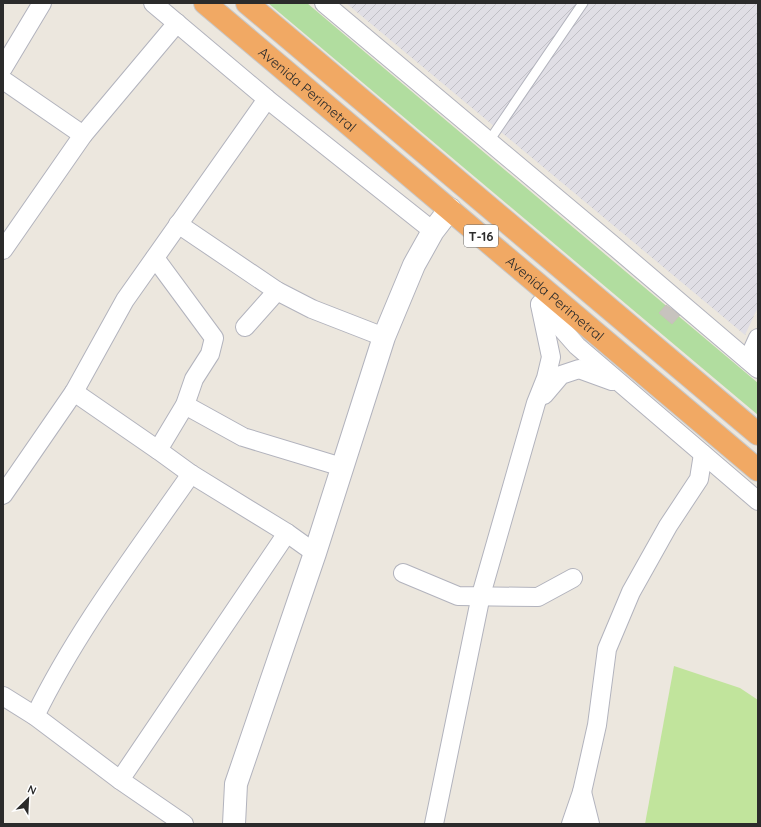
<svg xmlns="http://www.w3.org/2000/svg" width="761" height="827" viewBox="0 0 761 827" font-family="Quicksand,sans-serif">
  <defs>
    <pattern id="industrial-furrows" width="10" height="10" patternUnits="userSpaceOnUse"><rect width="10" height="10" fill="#e0dee5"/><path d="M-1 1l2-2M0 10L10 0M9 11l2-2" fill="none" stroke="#c0bfc5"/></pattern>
  </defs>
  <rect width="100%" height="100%" fill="#ece7de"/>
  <polygon fill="url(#industrial-furrows)" points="346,3 758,3 758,307 745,335"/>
  <polygon fill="#b1dd9f" points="268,3 307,3 366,53 758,383 758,415"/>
  <polygon fill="#c1e49c" points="674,666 740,688 758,700 758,824 645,824"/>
  <polygon fill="#c7c3be" stroke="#c7c2b8" points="666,305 680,315 672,324 659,313"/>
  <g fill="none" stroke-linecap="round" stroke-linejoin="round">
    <defs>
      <polyline id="lane" points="489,141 583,3"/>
      <g id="street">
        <polyline points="153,3 267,99 433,231"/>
        <polyline points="324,3 615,247 758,369"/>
        <polyline points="3,68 42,3"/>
        <polyline points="3,80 83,135"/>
        <polyline points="178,224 277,291 312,309 384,337"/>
        <polyline points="3,250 83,135 177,23"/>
        <polyline points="155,258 214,338 210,354 194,379 185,405 158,450"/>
        <polyline points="540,304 577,346 758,501"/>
        <polyline points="245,327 277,291"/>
        <polyline points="748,360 758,338"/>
        <polyline points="74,392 158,450 191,474 287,533 315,553"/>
        <polyline points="544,395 561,375 579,369 612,381"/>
        <polyline points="185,405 243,437 342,467"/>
        <polyline points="3,495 74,392 125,300 267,99"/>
        <polyline points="403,573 458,596 538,597 573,578"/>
        <polyline points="3,696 35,716 120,780 184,824"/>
        <path d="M35 716C77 630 136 553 191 474"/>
        <polyline points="120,780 287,533"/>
        <polyline points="582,792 590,824"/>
        <polyline points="434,824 481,595 536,403 546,378 551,357 540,305"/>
        <polyline points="571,824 582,792 597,725 607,649 631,592 668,526 699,479 703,454"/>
      </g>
      <polyline id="secondary" points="234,824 236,784 315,553 384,337 414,265 433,231 450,209"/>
      <g id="highway">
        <path id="s1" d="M205 3 758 470"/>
        <polyline points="247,3 758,434"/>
      </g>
    </defs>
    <use href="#lane" stroke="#b2b3bd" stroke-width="11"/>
    <use href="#street" stroke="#b2b3bd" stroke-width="20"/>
    <use href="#secondary" stroke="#b2b3bd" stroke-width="24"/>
    <use href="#highway" stroke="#c8c8c8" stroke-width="24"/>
    <use href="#lane" stroke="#fff" stroke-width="9"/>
    <use href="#street" stroke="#fff" stroke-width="18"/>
    <use href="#secondary" stroke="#fff" stroke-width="22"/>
    <use href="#highway" stroke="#f1a964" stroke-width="22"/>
  </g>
  <g text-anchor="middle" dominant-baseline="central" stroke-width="3" stroke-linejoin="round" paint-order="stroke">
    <rect fill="#fff" stroke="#6b6b6b" stroke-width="1" x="464" y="225" width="34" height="22" rx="3"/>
    <g font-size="13" font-weight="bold" fill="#2b2b2b">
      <text x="481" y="236">T-16</text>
    </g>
    <g font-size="14" fill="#2b2b2b" stroke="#fff">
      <text stroke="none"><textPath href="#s1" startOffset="134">Avenida Perimetral</textPath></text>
      <text stroke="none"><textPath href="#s1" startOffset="458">Avenida Perimetral</textPath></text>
    </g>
  </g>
  <rect width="761" height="827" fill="none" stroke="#2b2b2b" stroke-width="8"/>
  <g transform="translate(28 799) rotate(24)" stroke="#ffffff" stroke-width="3" paint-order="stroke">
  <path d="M0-3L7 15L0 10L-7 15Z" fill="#2b2b2b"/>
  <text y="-6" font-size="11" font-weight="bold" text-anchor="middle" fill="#2b2b2b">N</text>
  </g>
</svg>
